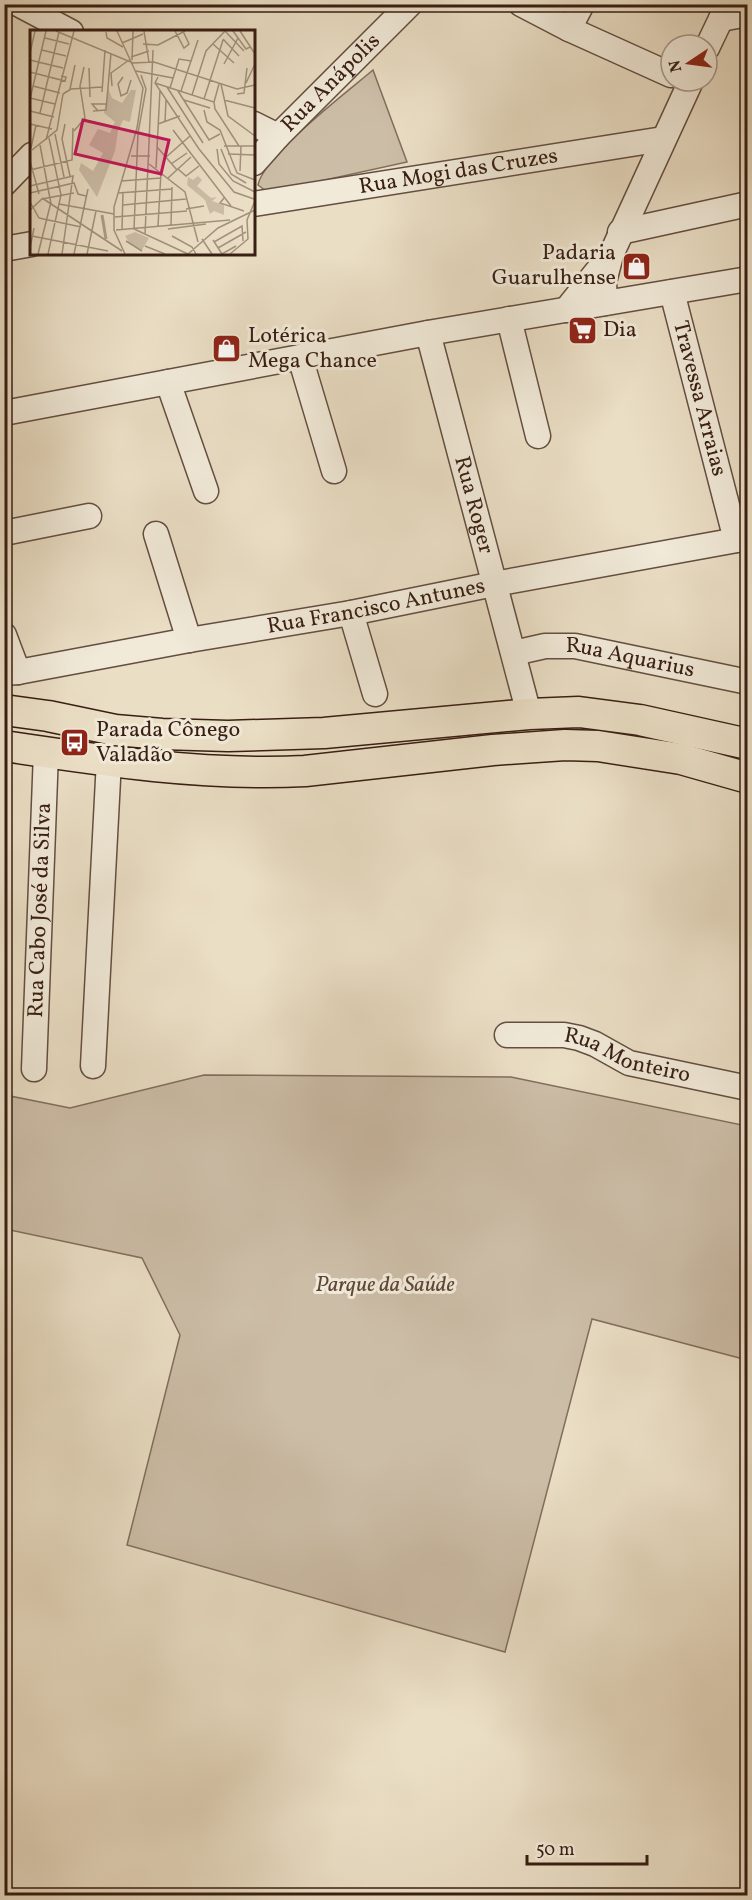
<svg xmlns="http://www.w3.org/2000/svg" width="752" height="1900" viewBox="0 0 752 1900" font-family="Vollkorn,serif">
  <rect width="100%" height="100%" fill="#eadec5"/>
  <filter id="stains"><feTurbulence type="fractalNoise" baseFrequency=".00333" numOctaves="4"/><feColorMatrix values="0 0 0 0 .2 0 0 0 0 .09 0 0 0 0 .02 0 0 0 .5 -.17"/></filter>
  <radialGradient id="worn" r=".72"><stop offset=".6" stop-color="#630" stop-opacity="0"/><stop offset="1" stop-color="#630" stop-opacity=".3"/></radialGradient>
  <g fill="#ccbda7" stroke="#826e5d" stroke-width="1.5">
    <path d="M373 70 407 162 275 191H266L258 185C264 155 347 92 373 70Z"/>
    <polygon points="204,1075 511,1077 747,1126 747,1360 592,1319 505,1652 127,1545 180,1335 142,1258 5,1229 5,1095 70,1108"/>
  </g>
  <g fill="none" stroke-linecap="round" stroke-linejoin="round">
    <defs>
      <g id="minor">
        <polyline points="18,4 71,32"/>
        <polyline points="521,4 569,29 671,75"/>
        <polyline points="721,19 748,14"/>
        <polyline points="569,29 582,4"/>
        <polyline points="707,48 728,4"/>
        <polyline points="254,124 278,136"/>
        <path id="s1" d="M254 163 278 136 410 4"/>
        <polyline points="4,184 32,155"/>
        <path id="s2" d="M254 204 663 139"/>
        <polyline points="620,232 748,204"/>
        <polyline points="4,249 32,244"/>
        <path id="s3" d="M672 292 736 540"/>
        <polyline points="605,303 604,282 611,255 691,81"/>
        <polyline points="566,310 607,259"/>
        <polyline points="509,319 538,436"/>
        <path id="s4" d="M428 333 529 714"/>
        <polyline points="300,357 334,471"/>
        <polyline points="168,382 206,491"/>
        <polyline points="4,413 428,333 748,279"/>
        <polyline points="4,533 89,516"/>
        <polyline points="156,534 189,640"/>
        <polyline points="351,613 375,694"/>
        <polyline points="4,635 18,672"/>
        <path id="s5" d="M514 653 545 646H575L748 682"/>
        <path id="s6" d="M4 673 18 672 189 640 351 613 494 584 748 538"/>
        <path id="s7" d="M507 1035H564L579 1038 595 1044 629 1063 748 1088"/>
        <polyline points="93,1066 109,760"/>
        <path id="s8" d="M34 1069 46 752"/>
      </g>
      <g id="major">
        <polyline points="4,710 48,716 115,730 162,734 228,736 324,733 529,714 579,712 640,720 748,744"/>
        <path d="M4 746C104 761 204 776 305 771L493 750 565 745 598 746 681 759 748 778"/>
      </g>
    </defs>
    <use href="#minor" stroke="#644e40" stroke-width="27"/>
    <use href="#major" stroke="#381e13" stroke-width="33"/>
    <use href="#minor" stroke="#f1ead9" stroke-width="24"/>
    <use href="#major" stroke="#eadec5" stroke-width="30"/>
  </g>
  <defs>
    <symbol id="shop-square" viewBox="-11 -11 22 22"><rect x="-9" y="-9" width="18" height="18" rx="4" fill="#8f2418" stroke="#f1ead9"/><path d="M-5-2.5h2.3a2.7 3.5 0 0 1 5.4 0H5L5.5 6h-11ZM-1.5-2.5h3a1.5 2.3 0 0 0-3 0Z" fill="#fff"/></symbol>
    <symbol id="supermarket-square" viewBox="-11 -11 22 22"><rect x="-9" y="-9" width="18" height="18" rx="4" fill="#8f2418" stroke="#f1ead9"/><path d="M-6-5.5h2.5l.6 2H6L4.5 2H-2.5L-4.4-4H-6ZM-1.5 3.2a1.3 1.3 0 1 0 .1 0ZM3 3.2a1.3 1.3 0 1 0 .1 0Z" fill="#fff"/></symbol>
    <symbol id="bus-square" viewBox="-11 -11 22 22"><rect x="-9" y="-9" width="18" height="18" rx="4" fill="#8f2418" stroke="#f1ead9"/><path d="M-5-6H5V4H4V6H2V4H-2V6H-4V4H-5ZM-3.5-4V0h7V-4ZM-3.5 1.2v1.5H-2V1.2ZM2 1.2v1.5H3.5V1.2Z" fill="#fff"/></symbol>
  </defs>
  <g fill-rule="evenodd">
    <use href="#shop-square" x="620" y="250" width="33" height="33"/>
    <use href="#supermarket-square" x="566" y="314" width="33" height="33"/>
    <use href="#shop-square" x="210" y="332" width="33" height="33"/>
    <use href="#bus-square" x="58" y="726" width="33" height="33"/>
  </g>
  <g text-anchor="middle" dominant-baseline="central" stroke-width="6" stroke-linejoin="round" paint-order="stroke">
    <g font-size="22" fill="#381e13" stroke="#f1ead9">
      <text stroke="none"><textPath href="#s1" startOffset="111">Rua Anápolis</textPath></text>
      <text stroke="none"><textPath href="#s2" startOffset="207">Rua Mogi das Cruzes</textPath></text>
      <text stroke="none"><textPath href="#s3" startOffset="110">Travessa Arraias</textPath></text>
      <text stroke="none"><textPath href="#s4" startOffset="178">Rua Roger</textPath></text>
      <text stroke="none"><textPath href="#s6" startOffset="378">Rua Francisco Antunes</textPath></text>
      <text stroke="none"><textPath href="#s5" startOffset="118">Rua Aquarius</textPath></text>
      <text stroke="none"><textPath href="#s8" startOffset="159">Rua Cabo José da Silva</textPath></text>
      <text stroke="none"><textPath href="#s7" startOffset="124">Rua Monteiro</textPath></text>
    </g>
    <g font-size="22" fill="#381e13" stroke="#f1ead9" text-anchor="start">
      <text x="616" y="253" text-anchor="end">Padaria<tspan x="616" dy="25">Guarulhense</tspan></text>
      <text x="603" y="330">Dia</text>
      <text x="248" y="336">Lotérica<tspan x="248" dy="25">Mega Chance</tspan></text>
      <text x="96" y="730">Parada Cônego<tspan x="96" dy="25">Valadão</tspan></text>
    </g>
    <g font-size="22" font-style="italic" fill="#5d4638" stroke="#f1ead9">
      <text x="385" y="1285">Parque da Saúde</text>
    </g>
  </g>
  <g transform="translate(30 30)">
    <rect width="225" height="225" fill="#eadec5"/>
    <path d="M78 58 82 68 92 73 101 60H106L100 92 93 90 88 101 85 121 67 167 49 140 51 133 63 141 73 123 59 115 68 99 80 103 85 92 74 83ZM168 146 172 150 167 156 181 168 187 167 182 171 194 175V185L184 181 180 184 175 170 157 155 158 147 163 150ZM105 202 119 208 112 220 100 214 95 206Z" fill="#ccbda7"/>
    <path fill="none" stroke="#ad9d88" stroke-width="3" d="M72 185 76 209"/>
    <path fill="none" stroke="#a3917e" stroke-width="1.5" d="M26 1 103 33 124 32 207 59 225 55M87 1 113 58 107 98 84 177V200L95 224M114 1 119 32M145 1 154 18 159 14 153 1M203 1 216 19 220 17M210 1 225 24M76 2 77 8 93 17M15 8 39 14M193 9 209 26M92 13 113 4M113 14 128 15 155 1M183 14 204 33M12 20 36 26M0 23 5 1M101 27 119 21M0 30 33 38M102 30 103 1M194 34 208 8M59 38 60 67M106 41 143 48M0 42 35 51 36 47 31 46M111 45 116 59 108 103 104 199 158 224M93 47 88 54 91 66 97 63 101 50M128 47 125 53 169 119 204 162 224 169M125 53 184 72 185 79 209 116M216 53 225 34M191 54 198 86 225 106M3 56 30 63M82 56 81 43 99 30M137 57 173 113M140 58 149 29 161 31M40 59 45 35M148 61 179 110 190 104M151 61 168 10M72 62 75 20M33 64 41 59 72 57M207 64 214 63 217 38M162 65 176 21 195 1 214 21M0 68 25 74M0 69 16 1M174 69 193 10M154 70 180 78M194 70 225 78M184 72 189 54M174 80 177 92 190 100 207 143 225 150M0 81 24 87M63 81 76 80 81 23M68 81 62 74H76M10 83 29 2M135 92 136 70M0 94 22 99M35 94 32 109 40 146M128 94 150 86M143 100 201 176M44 101 55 88 50 56 54 37M25 104 34 147M16 110 44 1M10 115 21 174M194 116H225M127 117 147 140M1 118 6 95M187 119 189 134 203 151 225 162M191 119 201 144 216 153M2 120 27 100 33 64M198 124 225 125M101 126H120M135 128 160 106M0 131 9 164M119 134 155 162 168 212M141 134 157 123M126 138 130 60M148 139 156 146 169 136M0 140 42 130 43 98M210 141 211 116M138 148 161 127M91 151 131 148M0 156 43 146 32 224M0 163 44 153 48 164 56 166M88 163 142 159M12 168 92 221M194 168 190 173 214 181M0 172 9 188M29 174 84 184M93 175 156 169M156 179 174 176M0 180 12 169 44 163M85 187 157 181M9 188 51 197M141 195 142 157M128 196 131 142M92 199 93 162M138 199 176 194M86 200 200 190M115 205 123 20M2 206 78 221M142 206 162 217 166 224M172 209 182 224M183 210 192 224 206 216M96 211 112 221M184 212 212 196 213 211M115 216 135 224M0 218 4 198M188 218 216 202M8 224 21 172M18 224 31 165 19 108M44 224 58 159M57 224 66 181M158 224 188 198 225 180M200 224 218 209 217 190 225 171"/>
    <path fill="#c2185b" fill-opacity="0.15" stroke="#c2185b" stroke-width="3" d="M53 90 139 110 131 144 45 124Z"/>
    <rect width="225" height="225" fill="none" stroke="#381e13" stroke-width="3"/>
  </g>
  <rect width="752" height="1900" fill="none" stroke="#eadec5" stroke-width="24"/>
  <rect x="6" y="6" width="740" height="1888" fill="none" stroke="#381e13" stroke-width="3"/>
  <rect x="12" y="12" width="728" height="1876" fill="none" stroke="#381e13" stroke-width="1.5"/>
  <g transform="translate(689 63) rotate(257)"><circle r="28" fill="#f1ead9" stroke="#a7988a" stroke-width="1.5"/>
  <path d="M0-4.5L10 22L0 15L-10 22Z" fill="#8f2418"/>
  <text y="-9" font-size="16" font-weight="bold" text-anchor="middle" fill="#381e13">N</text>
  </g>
  <path d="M527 1855v9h120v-9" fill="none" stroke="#381e13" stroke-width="3"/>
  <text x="536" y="1855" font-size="18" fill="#381e13" stroke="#f1ead9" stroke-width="4.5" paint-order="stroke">50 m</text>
  <rect width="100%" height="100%" filter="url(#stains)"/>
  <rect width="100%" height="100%" fill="url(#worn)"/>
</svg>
